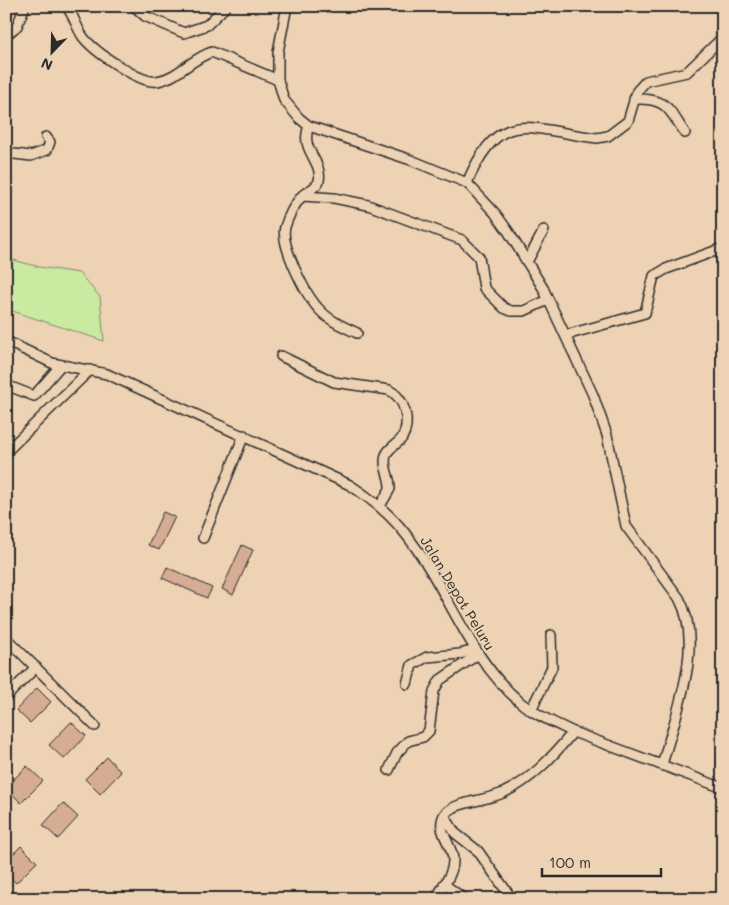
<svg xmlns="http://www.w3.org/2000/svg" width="729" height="905" viewBox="0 0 729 905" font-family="Mali,sans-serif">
  <rect width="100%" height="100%" fill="#edd3b4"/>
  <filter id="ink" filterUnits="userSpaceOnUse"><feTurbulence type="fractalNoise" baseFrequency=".02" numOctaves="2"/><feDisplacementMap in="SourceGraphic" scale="10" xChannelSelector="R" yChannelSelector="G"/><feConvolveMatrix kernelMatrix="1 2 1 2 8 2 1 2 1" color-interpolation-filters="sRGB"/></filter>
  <g filter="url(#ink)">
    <polygon fill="#cae9a1" stroke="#7a8a66" points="6,258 39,267 79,273 100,297 104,341 6,309"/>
    <g fill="#d6ac94" stroke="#2b2b2b">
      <polygon points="163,512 175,517 159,550 148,545"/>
      <polygon points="242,545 253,550 233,595 222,589"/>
      <polygon points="167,567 212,588 207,598 162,578"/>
      <polygon points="37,688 51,702 30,723 16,710"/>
      <polygon points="71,722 86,736 64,759 49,745"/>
      <polygon points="107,757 121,772 100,794 85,779"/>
      <polygon points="27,766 43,781 21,803 6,787"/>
      <polygon points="63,803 78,817 58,839 43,825"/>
      <polygon points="21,846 37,862 16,883 6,874 6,861"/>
    </g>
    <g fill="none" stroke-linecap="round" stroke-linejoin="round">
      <defs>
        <g id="minor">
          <path d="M66 6C74 15 76 27 83 37 94 51 140 84 157 81 178 78 192 58 212 52L278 80"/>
          <polyline points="134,6 145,16 184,33 207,25 226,6"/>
          <path d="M287 6 278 52V80L284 100 299 118 309 126 411 160 467 183 495 213 508 231 543 288 593 395 607 435 626 526 679 598C705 645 675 716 662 765"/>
          <polyline points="6,35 17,26 25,6"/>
          <path d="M634 99C667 98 668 108 685 133"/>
          <path d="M309 126C299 150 323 160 319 181 316 189 307 190 302 196 295 204 288 217 285 227 280 244 305 294 318 308 328 320 342 326 357 333"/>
          <polyline points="6,153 31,156 47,150 50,142 46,137"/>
          <path d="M467 183C501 104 528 130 597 138L608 136 628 121 637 91 646 81 687 72 723 37"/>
          <polyline points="302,196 334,198 368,205 462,240 479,257 484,288 504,308 511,311 524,311 548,300"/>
          <polyline points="527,262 544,230"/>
          <polyline points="566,335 645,313 654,276 666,269 723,248"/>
          <path d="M6 341 52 363 107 374 350 485C370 498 389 513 404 532 448 586 466 656 520 702 535 715 555 723 573 732L723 788"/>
          <path d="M281 356 334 382 389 390C405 398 411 422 402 438 398 444 389 447 386 455 382 467 391 477 390 489L380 506"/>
          <polyline points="6,385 34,396 61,365"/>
          <polyline points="6,452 90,370"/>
          <polyline points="203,538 244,435"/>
          <polyline points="6,638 95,726"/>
          <polyline points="407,684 412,665 427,657 460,654 475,650"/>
          <polyline points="6,697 36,667"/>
          <polyline points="531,710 552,667 551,635"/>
          <polyline points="389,770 397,753 408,741 423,737 429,731 434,691 440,680 477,655"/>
          <polyline points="444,815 455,833 478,851 512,899"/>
          <polyline points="444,884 464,899"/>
          <path d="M436 899C442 887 453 875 453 861 454 845 434 830 445 814 455 801 488 801 505 792 533 779 554 755 573 732"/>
        </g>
      </defs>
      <use href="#minor" stroke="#2b2b2b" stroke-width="12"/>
      <use href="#minor" stroke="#edd3b4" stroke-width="9"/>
    </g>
  </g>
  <g text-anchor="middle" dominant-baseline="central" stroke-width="4" stroke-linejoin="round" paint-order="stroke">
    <g font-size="14" fill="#2b2b2b" stroke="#edd3b4">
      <text transform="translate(458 593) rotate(59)">Jalan Depot Peluru</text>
    </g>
  </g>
  <rect width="729" height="905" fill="none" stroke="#edd3b4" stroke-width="25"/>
  <rect x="12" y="12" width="704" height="880" fill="none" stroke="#2b2b2b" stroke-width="2" filter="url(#ink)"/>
  <g transform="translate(52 52) rotate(203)" stroke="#edd3b4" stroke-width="4" paint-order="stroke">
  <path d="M0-4L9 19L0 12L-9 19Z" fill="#2b2b2b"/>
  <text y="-8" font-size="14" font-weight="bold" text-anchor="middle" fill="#2b2b2b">N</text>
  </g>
  <path d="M542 868v8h119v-8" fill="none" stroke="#2b2b2b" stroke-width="2.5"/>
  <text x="549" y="868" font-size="15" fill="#2b2b2b" stroke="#edd3b4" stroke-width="4" paint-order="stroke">100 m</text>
</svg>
